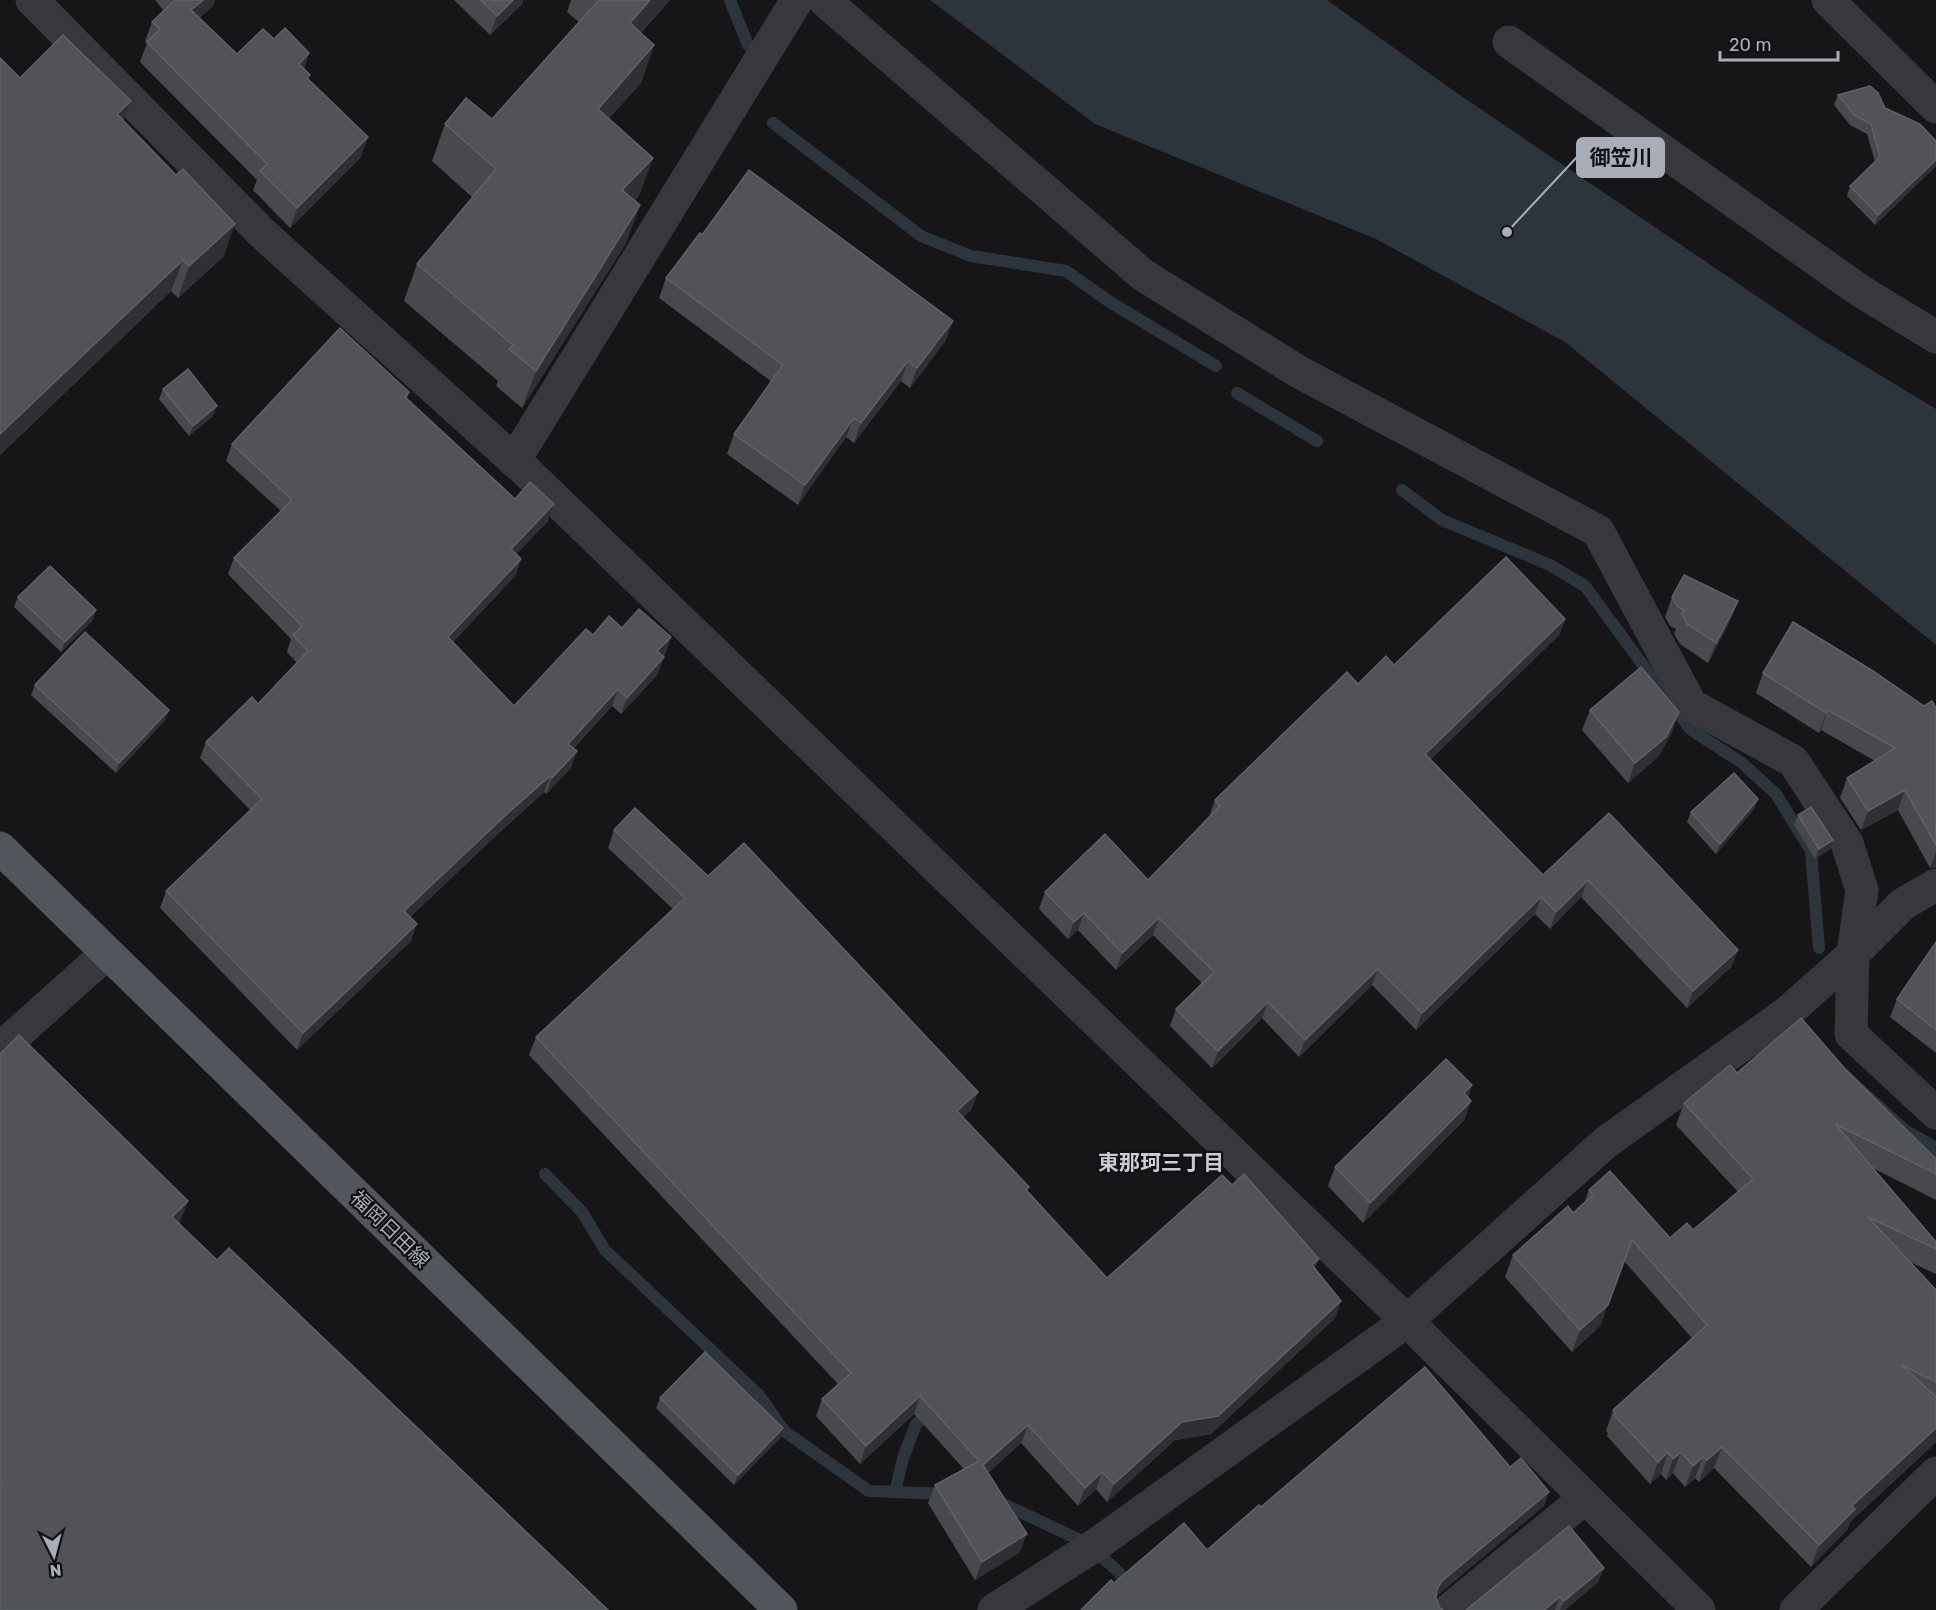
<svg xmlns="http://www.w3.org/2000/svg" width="1936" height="1610" viewBox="0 0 1936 1610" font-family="Rubik,'Noto Sans JP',sans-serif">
  <rect width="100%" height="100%" fill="#161618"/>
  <g fill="#2c353c">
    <polygon points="930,0 1327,0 1454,91 1814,335 1936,409 1936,645 1565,342 1376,239 1095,124"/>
    <polygon points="1841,1064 1908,1125 1936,1141 1936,1160 1834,1066"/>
  </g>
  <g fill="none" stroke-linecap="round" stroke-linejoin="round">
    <g stroke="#2c353c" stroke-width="12">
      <polyline points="730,0 748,45 756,53"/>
      <polyline points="773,123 921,236 971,256 1066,271 1110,302 1216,366"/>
      <polyline points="1237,393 1317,441"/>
      <polyline points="1402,490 1442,520 1550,565 1585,586 1690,729 1742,763 1776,794 1811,851 1819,948"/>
      <polyline points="545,1174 582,1212 605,1250 759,1395 784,1431 869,1491 948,1494"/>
      <polyline points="895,1492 903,1458 916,1424 931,1411"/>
      <polyline points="997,1501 1080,1540 1110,1564 1157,1610"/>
    </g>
    <g stroke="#37383d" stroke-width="33">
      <polyline points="32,0 262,233 527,472 1407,1321 1699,1610"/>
      <polyline points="824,0 1143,275 1299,372 1598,531 1691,705 1793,761 1847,843 1862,890 1853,954 1851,1034 1936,1113"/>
      <polyline points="1828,0 1936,107"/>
      <polyline points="1509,42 1859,290 1936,337"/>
      <polyline points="514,461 797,0"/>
      <polyline points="0,1049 107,953"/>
      <polyline points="994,1610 1097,1544 1407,1321 1605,1143 1788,1012 1853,954 1903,904 1936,885"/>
      <polyline points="1449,1610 1585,1498"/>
      <polyline points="1796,1610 1936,1473"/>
    </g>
    <polyline stroke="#53555c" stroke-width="33" points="0,848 781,1610"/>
  </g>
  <g fill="#47494d">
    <polygon points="155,0 215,0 213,6 199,18 237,54 274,39 309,53 304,69 308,79 361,157 290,228 253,190 257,180 140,62 147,43 145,41 152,22 164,11"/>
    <polygon points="454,0 523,0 522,4 490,35"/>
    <polygon points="571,0 670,0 641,33 654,45 641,83 609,118 653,158 639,195 634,201 640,205 626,243 522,408 496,386 498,381 404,301 417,264 473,198 432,161 445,124 492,119 579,22 567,12"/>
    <polygon points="0,58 20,78 123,121 224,256 178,298 171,291 0,455"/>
    <polygon points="1838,95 1885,108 1936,141 1936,166 1875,225 1847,196 1850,186 1875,162 1867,134 1850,125 1834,105"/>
    <polygon points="702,235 946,340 910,388 901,381 854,443 846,437 798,505 727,454 734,434 772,382 659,298 666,278"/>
    <polygon points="163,389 213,416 189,436 159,399"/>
    <polygon points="409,392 407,399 515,499 548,521 516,554 521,559 515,576 453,642 514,706 593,635 622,628 671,637 665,654 663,656 658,674 621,714 612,706 574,748 571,768 546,794 544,792 501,831 410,917 411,941 297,1050 160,908 166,891 250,810 200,758 206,742 258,704 297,663 287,652 291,639 228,574 234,558 281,511 226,461 232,444"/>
    <polygon points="18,597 96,610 92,621 61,652 14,607"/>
    <polygon points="1672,597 1738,601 1730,621 1708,663 1680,644 1674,634 1676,629 1670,626 1665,617"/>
    <polygon points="1565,619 1559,635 1431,759 1543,875 1609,813 1732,966 1687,1008 1581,897 1550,929 1535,914 1416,1030 1372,985 1299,1057 1262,1018 1212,1068 1170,1026 1176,1009 1202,983 1153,935 1116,970 1078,930 1068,939 1039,909 1045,892 1148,880 1209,817 1215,800 1358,684 1394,665"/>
    <polygon points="1763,673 1924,706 1936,708 1936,868 1930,868 1898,810 1861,830 1840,798 1847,778 1875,761 1821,730 1819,733 1756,693"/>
    <polygon points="35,685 169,710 165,720 116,773 31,695"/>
    <polygon points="1590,710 1672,732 1659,756 1628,783 1582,730"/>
    <polygon points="1758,799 1754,809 1716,854 1687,822 1691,812"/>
    <polygon points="1798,815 1833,840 1829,850 1815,859 1794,825"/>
    <polygon points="614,830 708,876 978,1092 971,1110 963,1117 1028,1191 1107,1278 1232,1185 1315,1269 1341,1301 1335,1318 1211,1434 1175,1440 1107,1502 1096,1489 1078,1506 1021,1443 988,1473 1020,1552 975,1580 928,1503 935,1485 964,1469 914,1414 860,1464 816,1416 822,1399 838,1384 529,1055 536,1037 673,909 608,848"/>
    <polygon points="1936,942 1936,1053 1890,1017 1897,999"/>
    <polygon points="1846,1070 1936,1159 1936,1200 1873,1168 1936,1242 1936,1274 1910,1262 1936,1290 1936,1442 1850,1522 1847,1530 1811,1567 1714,1468 1699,1482 1695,1478 1685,1487 1673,1473 1666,1480 1661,1474 1650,1484 1607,1436 1608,1433 1606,1431 1613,1410 1692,1338 1624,1261 1600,1326 1572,1352 1505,1277 1513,1255 1573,1213 1584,1203 1589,1190 1670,1238 1693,1230 1738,1192 1676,1125 1684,1103 1737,1073"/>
    <polygon points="1472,1085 1468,1097 1471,1101 1464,1120 1363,1223 1328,1186 1335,1167"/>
    <polygon points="660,1398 780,1438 734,1485 656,1408"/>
    <polygon points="1604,1568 1598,1582 1565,1610 1466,1610"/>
  </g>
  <g fill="#2f3033">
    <polygon points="203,0 215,0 213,6 184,30 191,10"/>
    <polygon points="513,0 523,0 522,4 490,35 497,16"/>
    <polygon points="650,0 670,0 616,61 630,23"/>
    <polygon points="654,45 641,83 584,146 598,109"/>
    <polygon points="309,53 302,73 299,64"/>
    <polygon points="131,101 119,133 117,114"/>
    <polygon points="368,137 361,157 290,228 297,208"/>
    <polygon points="653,158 639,195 609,228 622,190"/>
    <polygon points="1936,160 1936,166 1875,225 1878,215"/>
    <polygon points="640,205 626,243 522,408 536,371"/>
    <polygon points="235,224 224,256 178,298 189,266"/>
    <polygon points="183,260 171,291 0,455 0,434"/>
    <polygon points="953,321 946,340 910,388 917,368"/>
    <polygon points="908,361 901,381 854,443 861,423"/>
    <polygon points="217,406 213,416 189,436 193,426"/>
    <polygon points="854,418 846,437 798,505 805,485"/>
    <polygon points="554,504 548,521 505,566 511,549"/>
    <polygon points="521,559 515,576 442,653 448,637"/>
    <polygon points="1738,601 1730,621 1708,663 1716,643"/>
    <polygon points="96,610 92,621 61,652 65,642"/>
    <polygon points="1565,619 1559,635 1419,770 1425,754"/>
    <polygon points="671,637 665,654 651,668 657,651"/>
    <polygon points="664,657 658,674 621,714 627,698"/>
    <polygon points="618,689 612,706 562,760 568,744"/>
    <polygon points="169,710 165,720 116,773 119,763"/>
    <polygon points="1828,710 1821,730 1819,733 1826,713"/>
    <polygon points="1679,712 1672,732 1659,756 1628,783 1635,763"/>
    <polygon points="577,751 571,768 546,794 552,778"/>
    <polygon points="550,776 544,792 501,831 398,928 404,911 507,814"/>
    <polygon points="1905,790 1898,810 1861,830 1868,811"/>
    <polygon points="1758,799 1754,809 1716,854 1720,844"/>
    <polygon points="1833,840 1829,850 1815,859 1819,849"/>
    <polygon points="1936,852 1936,868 1930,868"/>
    <polygon points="1588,880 1581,897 1550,929 1556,912"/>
    <polygon points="1541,897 1535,914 1416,1030 1422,1013"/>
    <polygon points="1084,913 1078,930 1068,939 1074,922"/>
    <polygon points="1159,918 1153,935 1116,970 1122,953"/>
    <polygon points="417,924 411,941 297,1050 303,1033"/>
    <polygon points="1738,950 1732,966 1687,1008 1693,991"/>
    <polygon points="1378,969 1372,985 1299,1057 1305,1040"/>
    <polygon points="1268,1002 1262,1018 1212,1068 1218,1051"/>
    <polygon points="1472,1085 1465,1105 1464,1093"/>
    <polygon points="978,1092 971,1110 951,1129 957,1111"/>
    <polygon points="1471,1101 1464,1120 1363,1223 1370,1203"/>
    <polygon points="188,1201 174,1238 172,1217"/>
    <polygon points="1632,1240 1600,1326 1572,1352 1580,1330"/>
    <polygon points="1319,1259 1312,1277 1312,1265"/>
    <polygon points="1341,1301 1335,1318 1211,1434 1175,1440 1107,1502 1114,1484 1182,1422"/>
    <polygon points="920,1396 914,1414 860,1464 866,1446"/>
    <polygon points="1028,1425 1021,1443 977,1483 983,1465"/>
    <polygon points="783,1428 780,1438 734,1485 738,1475"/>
    <polygon points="1936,1428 1936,1442 1850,1522 1847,1530 1811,1567 1819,1545 1852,1506"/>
    <polygon points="1722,1447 1714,1468 1699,1482 1707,1460"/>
    <polygon points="1668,1452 1661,1474 1650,1484 1658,1462"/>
    <polygon points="1681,1452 1673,1473 1666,1480 1673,1459"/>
    <polygon points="1703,1457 1695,1478 1685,1487 1693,1466"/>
    <polygon points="1102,1472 1096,1489 1078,1506 1085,1488"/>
    <polygon points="1549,1492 1544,1506 1437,1596 1432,1603 1437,1589 1442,1581"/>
    <polygon points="1027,1534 1020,1552 975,1580 982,1562"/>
    <polygon points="1604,1568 1598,1582 1565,1610 1560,1610 1564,1601"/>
    <polygon points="1560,1597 1555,1610 1544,1610"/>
  </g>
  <g fill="#525359" stroke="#5f6168" stroke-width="1.5">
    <polygon points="175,0 203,0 191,10 237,54 263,29 274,39 285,28 309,53 299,64 310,75 307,78 368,137 297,208 260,171 267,164 147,42 160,29 152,22"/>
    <polygon points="481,0 513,0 497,16"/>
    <polygon points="599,0 650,0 630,23 654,45 598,109 653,158 622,190 640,205 536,371 509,349 513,345 417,264 496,169 445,124 466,98 492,119"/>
    <polygon points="63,35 131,101 117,114 176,175 183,169 235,224 189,266 183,260 0,434 0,58 20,78"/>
    <polygon points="1870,86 1878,93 1885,108 1920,124 1936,141 1936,160 1878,215 1850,186 1880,157 1871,124 1854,115 1838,95"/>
    <polygon points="749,170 953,321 917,368 908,361 861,423 854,418 805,485 734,434 783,365 666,278 700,233 702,235"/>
    <polygon points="340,328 409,392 405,397 515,499 530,482 554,504 511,549 521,559 448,637 514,706 586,629 593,635 609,616 622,628 639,609 671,637 657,651 664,657 627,698 618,689 568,744 577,751 552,778 550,776 507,814 404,911 417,924 303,1033 166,891 262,799 206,742 252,697 258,704 308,651 293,635 302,626 234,558 292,500 232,444"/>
    <polygon points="188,369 217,406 193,426 163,389"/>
    <polygon points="1506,557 1565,619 1425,754 1543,875 1609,813 1738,950 1693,991 1588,880 1556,912 1541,897 1422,1013 1378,969 1305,1040 1268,1002 1218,1051 1176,1009 1214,972 1159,918 1122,953 1084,913 1074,922 1045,892 1105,834 1148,880 1220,806 1215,800 1347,672 1358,684 1386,656 1394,665"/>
    <polygon points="50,566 96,610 65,642 18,597"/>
    <polygon points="1684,575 1738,601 1716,643 1687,624 1682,614 1684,610 1677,606 1672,597"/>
    <polygon points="1793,622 1873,671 1924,706 1932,701 1936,708 1936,845 1905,790 1868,811 1847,778 1895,748 1828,710 1826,713 1763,673"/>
    <polygon points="85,632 169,710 119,763 35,685"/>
    <polygon points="1641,667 1679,712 1666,737 1635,763 1590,710"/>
    <polygon points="1734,773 1758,799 1720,844 1691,812"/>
    <polygon points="1811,807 1833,840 1819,849 1798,815"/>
    <polygon points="635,808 708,876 744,843 978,1092 957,1111 1029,1187 1026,1190 1107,1278 1222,1175 1232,1185 1244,1174 1319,1259 1312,1265 1341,1301 1218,1416 1182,1422 1114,1484 1102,1472 1085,1488 1028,1425 983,1465 1027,1534 982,1562 935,1485 979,1461 920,1396 866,1446 822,1399 851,1373 536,1037 685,898 614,830"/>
    <polygon points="1936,942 1936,1030 1897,999"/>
    <polygon points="1801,1018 1846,1070 1936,1159 1936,1174 1835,1124 1936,1242 1936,1249 1868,1217 1936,1290 1936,1382 1902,1365 1936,1397 1936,1428 1852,1506 1855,1509 1819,1545 1722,1447 1707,1460 1703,1457 1693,1466 1681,1452 1673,1459 1668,1452 1658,1462 1614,1415 1616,1413 1613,1410 1707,1325 1632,1240 1608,1305 1580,1330 1513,1255 1568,1206 1573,1213 1593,1195 1589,1190 1610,1171 1670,1238 1687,1223 1693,1230 1753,1179 1684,1103 1730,1065 1737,1073"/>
    <polygon points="19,1035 188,1201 172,1217 217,1260 229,1248 608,1610 0,1610 0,1480 1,1479 0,1478 0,1054"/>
    <polygon points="1446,1059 1472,1085 1464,1093 1471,1101 1370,1203 1335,1167"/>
    <polygon points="705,1352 783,1428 738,1475 660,1398"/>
    <polygon points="1425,1367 1510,1467 1521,1458 1549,1492 1442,1581 1437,1589 1436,1598 1440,1608 1443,1610 1081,1610 1111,1580 1114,1583 1184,1523 1207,1550 1259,1505 1261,1507"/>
    <polygon points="1569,1526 1604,1568 1564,1601 1560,1597 1544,1610 1466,1610"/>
  </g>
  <g text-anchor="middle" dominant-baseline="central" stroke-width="4.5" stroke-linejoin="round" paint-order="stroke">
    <g font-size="20" fill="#a8adb8" stroke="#111113">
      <text transform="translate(390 1229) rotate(44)">福岡日田線</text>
    </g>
    <g font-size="21" font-weight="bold" fill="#c9ccd4" stroke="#111113">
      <text x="1161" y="1162">東那珂三丁目</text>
    </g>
  </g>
  <path fill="none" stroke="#a8adb8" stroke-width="2" d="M1507 232L1577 157"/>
  <circle fill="#a8adb8" stroke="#111113" stroke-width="2" cx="1507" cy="232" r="6"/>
  <rect fill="#a8adb8" stroke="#a8adb8" stroke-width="2" x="1577" y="138" width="87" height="39" rx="6"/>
  <g font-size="21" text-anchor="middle" font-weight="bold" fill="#111">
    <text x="1621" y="165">御笠川</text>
  </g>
  <g transform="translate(54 1556) rotate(174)" stroke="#111113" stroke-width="4.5" paint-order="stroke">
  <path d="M0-4.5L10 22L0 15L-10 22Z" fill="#a8adb8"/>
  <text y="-9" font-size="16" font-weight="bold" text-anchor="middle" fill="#a8adb8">N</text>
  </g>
  <path d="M1720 51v9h118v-9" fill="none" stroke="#a8adb8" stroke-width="3"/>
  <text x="1729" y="51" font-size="18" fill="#a8adb8" stroke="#111113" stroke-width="4.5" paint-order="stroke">20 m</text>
</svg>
